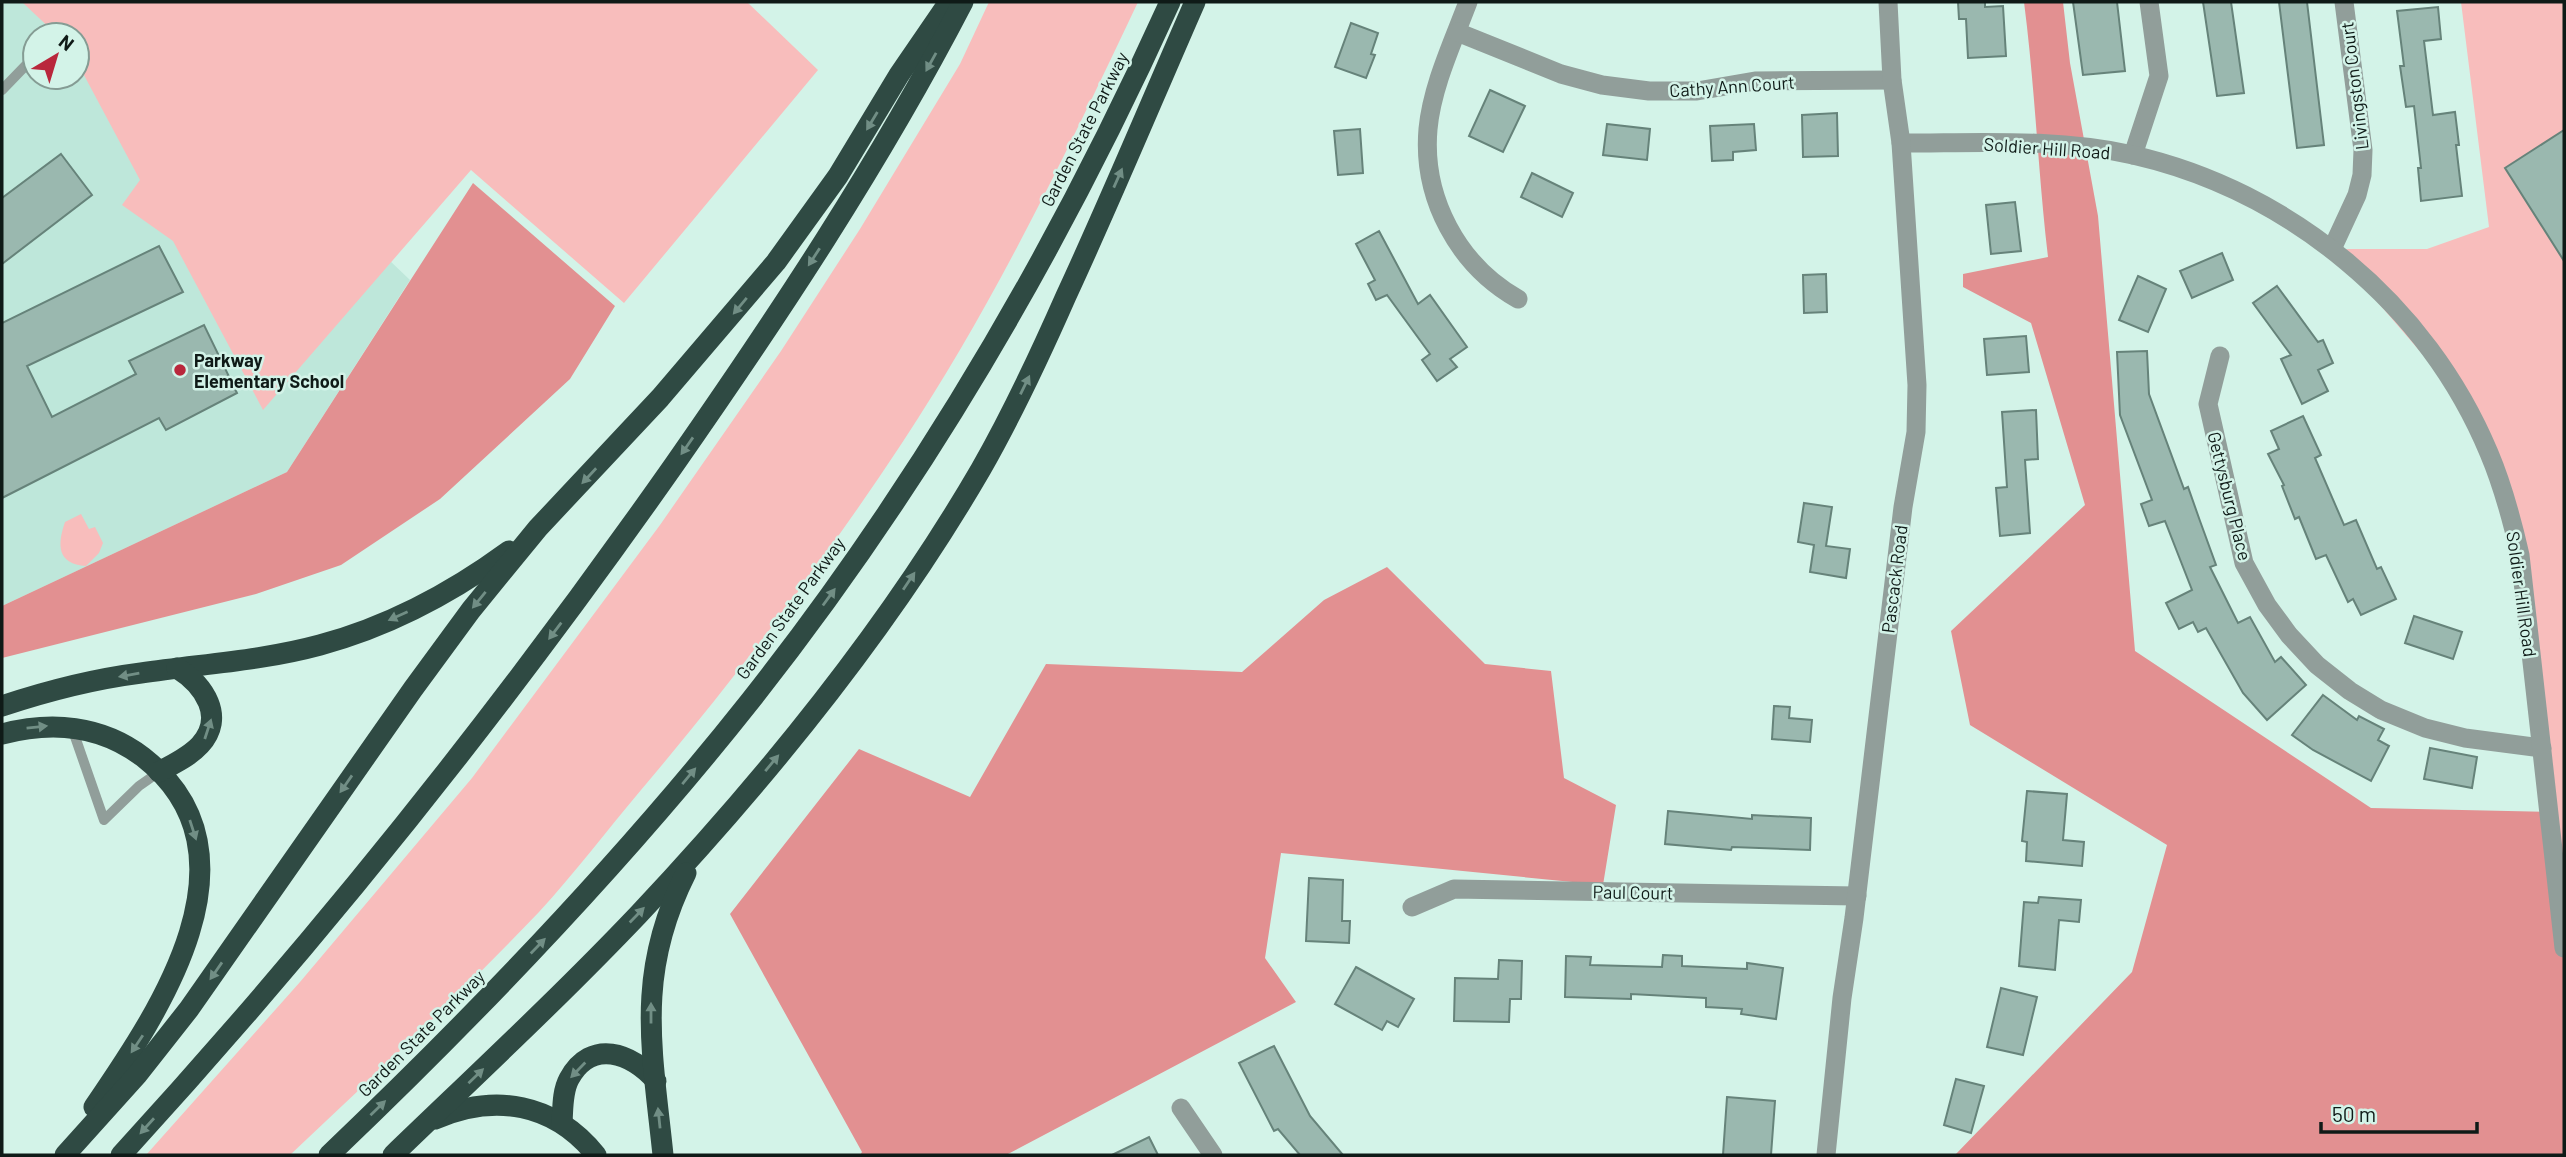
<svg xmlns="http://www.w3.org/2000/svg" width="2566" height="1157" viewBox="0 0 2566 1157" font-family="Barlow,sans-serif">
  <rect width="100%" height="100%" fill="#d3f3e8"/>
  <path fill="#bee7da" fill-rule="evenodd" d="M2 2H119L410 280 287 472 2 606ZM35 35H77V77H35Z"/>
  <g fill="#f8bdbc">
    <polygon points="22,2 747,2 818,70 624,303 471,170 263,410 173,241 122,205 140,180 77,62 77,35 57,35"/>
    <path d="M989 2H1138C1067 152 994 304 902 443 822 564 735 679 641 790 607 830 575 873 539 912 459 996 374 1076 290 1155H146L300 982 472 778 660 525 781 351 860 229 960 64Z"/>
    <polygon points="2461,2 2564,2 2564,949 2520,555 2466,405 2332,249 2427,249 2489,227"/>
    <path d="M81 514 89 529 95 527 103 543 99 553 86 566C57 564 57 545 65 522Z"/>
  </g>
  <g fill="#e29091">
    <path d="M2024 2H2063L2070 63 2098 216 2135 651 2371 808 2549 812 2564 949V1155H1955L2132 972 2167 845 1970 725 1951 631 2085 505 2031 323 1963 287V274L2048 257C2038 172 2035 87 2024 2Z"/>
    <polygon points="473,183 615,306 570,379 440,499 341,565 256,594 2,658 2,606 287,472"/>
    <polygon points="1387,567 1485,664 1551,671 1564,778 1616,805 1603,885 1281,853 1265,958 1296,1002 1006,1155 860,1155 862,1152 730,914 859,749 970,797 1046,664 1242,672 1324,600"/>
  </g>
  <g fill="#9ab8af" stroke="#66837a" stroke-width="2">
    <polygon points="1958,2 1985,2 1985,7 2003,6 2006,56 1968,58 1966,19 1959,19"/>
    <polygon points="2073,2 2117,2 2125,71 2083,75"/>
    <polygon points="2203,2 2231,2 2244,93 2217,96"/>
    <polygon points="2279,2 2307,2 2324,145 2297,148"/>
    <polygon points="2438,7 2441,39 2424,41 2433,115 2455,112 2459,145 2456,145 2462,196 2421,201 2418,168 2421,168 2414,106 2406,107 2400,66 2404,66 2397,11"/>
    <polygon points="1351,23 1378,33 1371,54 1375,55 1366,78 1335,67"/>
    <polygon points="1490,90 1525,106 1503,152 1469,136"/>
    <polygon points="1837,113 1838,156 1803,157 1802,115"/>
    <polygon points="1607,124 1650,129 1647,160 1603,155"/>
    <polygon points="1754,124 1756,150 1733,152 1733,160 1712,161 1710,126"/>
    <polygon points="1360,129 1363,173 1338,175 1334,131"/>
    <polygon points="2564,130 2564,261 2505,168"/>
    <polygon points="61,154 92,195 2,264 2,198"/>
    <polygon points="1532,173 1573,193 1562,217 1521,197"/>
    <polygon points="2015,202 2021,251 1991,254 1986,205"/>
    <polygon points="1379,231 1418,304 1430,295 1467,347 1450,359 1457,367 1437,381 1422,360 1430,354 1387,295 1376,300 1368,284 1375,280 1356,244"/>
    <polygon points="159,246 183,292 27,366 52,417 136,374 129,361 204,325 237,393 166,430 159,418 2,498 2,323"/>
    <polygon points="2222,253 2233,280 2192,298 2180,271"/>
    <polygon points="1826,274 1827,312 1804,313 1803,275"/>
    <polygon points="2138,276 2166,289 2148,332 2119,320"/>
    <polygon points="2277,286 2318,342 2323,340 2333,363 2318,370 2328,391 2302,404 2281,359 2291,355 2253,303"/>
    <polygon points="2026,336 2029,372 1987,375 1984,339"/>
    <polygon points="2147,351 2149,394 2184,489 2188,487 2200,521 2216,565 2210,567 2238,623 2250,617 2275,662 2281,657 2306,685 2267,720 2243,693 2206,628 2198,632 2193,622 2179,629 2166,603 2192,590 2165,521 2149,526 2141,504 2152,500 2120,415 2117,352"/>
    <polygon points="2036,410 2038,459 2025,460 2030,533 2000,536 1996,488 2007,487 2002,412"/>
    <polygon points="2303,416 2321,455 2315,458 2344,525 2356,520 2377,569 2381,567 2396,599 2361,615 2353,599 2348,602 2326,555 2316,559 2299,517 2295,519 2282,486 2284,485 2268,454 2279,449 2271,431"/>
    <polygon points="1804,503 1832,507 1826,546 1850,549 1846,578 1810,572 1814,545 1798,542"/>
    <polygon points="2414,616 2462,632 2453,659 2405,643"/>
    <polygon points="2323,695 2357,720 2359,716 2384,729 2378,740 2389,746 2371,781 2313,750 2292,735"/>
    <polygon points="1774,706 1790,707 1789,718 1812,720 1810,742 1772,739"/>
    <polygon points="2430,748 2477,757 2472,788 2424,779"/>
    <polygon points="2027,791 2067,794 2063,840 2084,842 2082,866 2026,861 2027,842 2022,841"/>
    <polygon points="1668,811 1752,819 1752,815 1811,818 1810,850 1732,847 1731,850 1665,844"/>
    <polygon points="1309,878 1343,880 1342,921 1350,921 1349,943 1306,941"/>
    <polygon points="2039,897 2081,900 2079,922 2059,920 2055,970 2019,966 2024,902 2038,903"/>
    <polygon points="1663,955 1682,956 1682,966 1747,969 1747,963 1783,968 1776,1019 1741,1014 1742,1009 1706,1007 1706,998 1631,994 1631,999 1565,997 1566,956 1591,957 1590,965 1662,967"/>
    <polygon points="1499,960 1522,961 1521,999 1510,999 1509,1022 1454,1021 1455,978 1498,979"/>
    <polygon points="1356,967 1414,999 1398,1027 1387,1021 1382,1030 1335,1004"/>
    <polygon points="2001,988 2037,997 2023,1055 1987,1047"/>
    <polygon points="1274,1046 1310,1116 1343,1155 1300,1155 1278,1129 1274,1131 1239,1063"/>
    <polygon points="1956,1079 1984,1086 1971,1133 1944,1125"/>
    <polygon points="1727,1097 1775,1101 1771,1155 1723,1155"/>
    <polygon points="1149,1137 1158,1155 1112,1155"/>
  </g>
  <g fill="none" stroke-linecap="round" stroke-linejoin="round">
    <g stroke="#919e9a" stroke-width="10">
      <polyline points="2,90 30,61"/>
      <polyline points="72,728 104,820 139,786 159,772"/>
    </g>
    <g stroke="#919e9a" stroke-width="19">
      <path d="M1468 2C1453 42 1432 86 1428 129 1422 198 1458 265 1518 299"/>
      <polyline points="1457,32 1561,74 1602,85 1649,91 1697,91 1755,81 1892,80"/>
      <polyline points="2133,155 2159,76 2149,2"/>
      <polyline points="2332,249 2357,195 2362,175 2363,150 2344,2"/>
      <polyline points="2220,356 2208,404 2244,563 2267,605 2289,635 2317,665 2350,691 2381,710 2425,728 2465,738 2542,748"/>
      <polyline points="1412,907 1454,889 1857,896"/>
      <polyline points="1181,1108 1213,1155"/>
    </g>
    <g stroke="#919e9a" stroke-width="19">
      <path d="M1901 143C1978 143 2057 138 2133 155 2290 191 2427 304 2489 453 2503 486 2512 520 2520 555L2564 948"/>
      <polyline points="1826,1155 1842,998 1854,918 1903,507 1916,432 1917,385 1901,143 1892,80 1888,2"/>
    </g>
    <g stroke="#2f4a43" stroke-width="21">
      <path d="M2 706C47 691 94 679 141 673 201 664 261 661 320 645 387 627 453 592 509 551"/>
      <path d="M2 734C51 721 101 725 143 757 267 854 159 1012 94 1107"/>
      <path d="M159 772C173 764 189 757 200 745 226 717 204 685 177 668"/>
      <path d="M435 1119C495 1093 554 1103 596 1155"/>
      <path d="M562 1123C563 1109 562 1092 569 1079 591 1038 632 1053 656 1081"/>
      <polyline points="65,1155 137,1075 189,1009 413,689 471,610 538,528 660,398 776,262 838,176 899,75 949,2"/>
      <path d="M121 1155C320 938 504 707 674 465 778 316 879 164 963 2"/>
      <path d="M329 1155C479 1012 622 863 751 700 920 486 1058 250 1170 2"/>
      <path d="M393 1155C475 1076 559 998 638 915 766 779 887 631 981 469 1013 413 1040 355 1066 296 1111 199 1152 100 1195 2"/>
      <path d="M663 1155C652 1049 635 974 686 873"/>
    </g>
  </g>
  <defs><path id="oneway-solid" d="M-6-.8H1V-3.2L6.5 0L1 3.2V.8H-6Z" transform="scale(1.75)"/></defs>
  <g fill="#718e85">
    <use href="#oneway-solid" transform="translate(931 62) rotate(119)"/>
    <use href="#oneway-solid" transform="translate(872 121) rotate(121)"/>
    <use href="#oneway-solid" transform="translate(1118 178) rotate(-66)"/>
    <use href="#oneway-solid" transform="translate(814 257) rotate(123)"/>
    <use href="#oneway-solid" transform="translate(740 306) rotate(130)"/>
    <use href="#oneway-solid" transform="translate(1025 385) rotate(-64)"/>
    <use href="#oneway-solid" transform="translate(687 446) rotate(125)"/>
    <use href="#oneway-solid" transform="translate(589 476) rotate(133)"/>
    <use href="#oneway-solid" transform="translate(909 581) rotate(-56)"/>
    <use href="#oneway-solid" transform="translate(829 597) rotate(-54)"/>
    <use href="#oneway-solid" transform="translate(479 600) rotate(129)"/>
    <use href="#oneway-solid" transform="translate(398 616) rotate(156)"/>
    <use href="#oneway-solid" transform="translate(555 631) rotate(127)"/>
    <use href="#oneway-solid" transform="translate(129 675) rotate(170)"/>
    <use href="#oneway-solid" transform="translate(37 727) rotate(-6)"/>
    <use href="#oneway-solid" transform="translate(208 729) rotate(-72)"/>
    <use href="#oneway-solid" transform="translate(772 763) rotate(-50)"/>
    <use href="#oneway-solid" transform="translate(689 776) rotate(-50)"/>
    <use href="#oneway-solid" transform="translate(346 784) rotate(125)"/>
    <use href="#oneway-solid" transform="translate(193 830) rotate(72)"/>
    <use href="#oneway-solid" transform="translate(637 915) rotate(-46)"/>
    <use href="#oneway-solid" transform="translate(538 946) rotate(-46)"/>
    <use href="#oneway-solid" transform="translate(216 971) rotate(125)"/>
    <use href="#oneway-solid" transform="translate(651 1013) rotate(-90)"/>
    <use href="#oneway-solid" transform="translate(137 1044) rotate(124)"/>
    <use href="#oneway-solid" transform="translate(578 1070) rotate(134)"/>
    <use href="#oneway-solid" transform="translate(476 1076) rotate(-44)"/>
    <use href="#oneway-solid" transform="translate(378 1108) rotate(-44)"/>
    <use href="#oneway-solid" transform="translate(659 1118) rotate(-96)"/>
    <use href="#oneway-solid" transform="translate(147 1126) rotate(132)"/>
  </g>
  <circle fill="#b9273c" stroke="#d3f3e8" stroke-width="2.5" cx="180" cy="370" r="7"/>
  <g text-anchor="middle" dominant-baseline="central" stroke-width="5" stroke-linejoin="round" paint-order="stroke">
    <g font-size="18" fill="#0f1a17" stroke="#d3f3e8">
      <text transform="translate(1732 86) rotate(-4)">Cathy Ann Court</text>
      <text transform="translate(2354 86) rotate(-97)">Livingston Court</text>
      <text transform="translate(1084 129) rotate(-63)">Garden State Parkway</text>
      <text transform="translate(2047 148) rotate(4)">Soldier Hill Road</text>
      <text transform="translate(2230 496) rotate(76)">Gettysburg Place</text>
      <text transform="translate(1894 579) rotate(-83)">Pascack Road</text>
      <text transform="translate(2522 594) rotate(82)">Soldier Hill Road</text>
      <text transform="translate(790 608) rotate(-54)">Garden State Parkway</text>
      <text transform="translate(1633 892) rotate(1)">Paul Court</text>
      <text transform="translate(421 1033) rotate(-45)">Garden State Parkway</text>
    </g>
    <g font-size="18" font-weight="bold" fill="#0f1a17" stroke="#d3f3e8" text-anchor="start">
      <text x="194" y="360">Parkway<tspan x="194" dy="21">Elementary School</tspan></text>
    </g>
  </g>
  <rect width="2566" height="1157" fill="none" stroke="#0f1a17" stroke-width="7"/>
  <g transform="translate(56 56) rotate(38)"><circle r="33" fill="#d3f3e8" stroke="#859c94" stroke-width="2"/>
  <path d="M0-5L12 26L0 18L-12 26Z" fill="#b9273c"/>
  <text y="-10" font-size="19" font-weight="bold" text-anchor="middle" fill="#0f1a17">N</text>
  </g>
  <path d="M2321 1122v10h156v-10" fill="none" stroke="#0f1a17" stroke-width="3.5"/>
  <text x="2332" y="1122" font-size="21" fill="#0f1a17" stroke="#d3f3e8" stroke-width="5" paint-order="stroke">50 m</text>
</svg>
